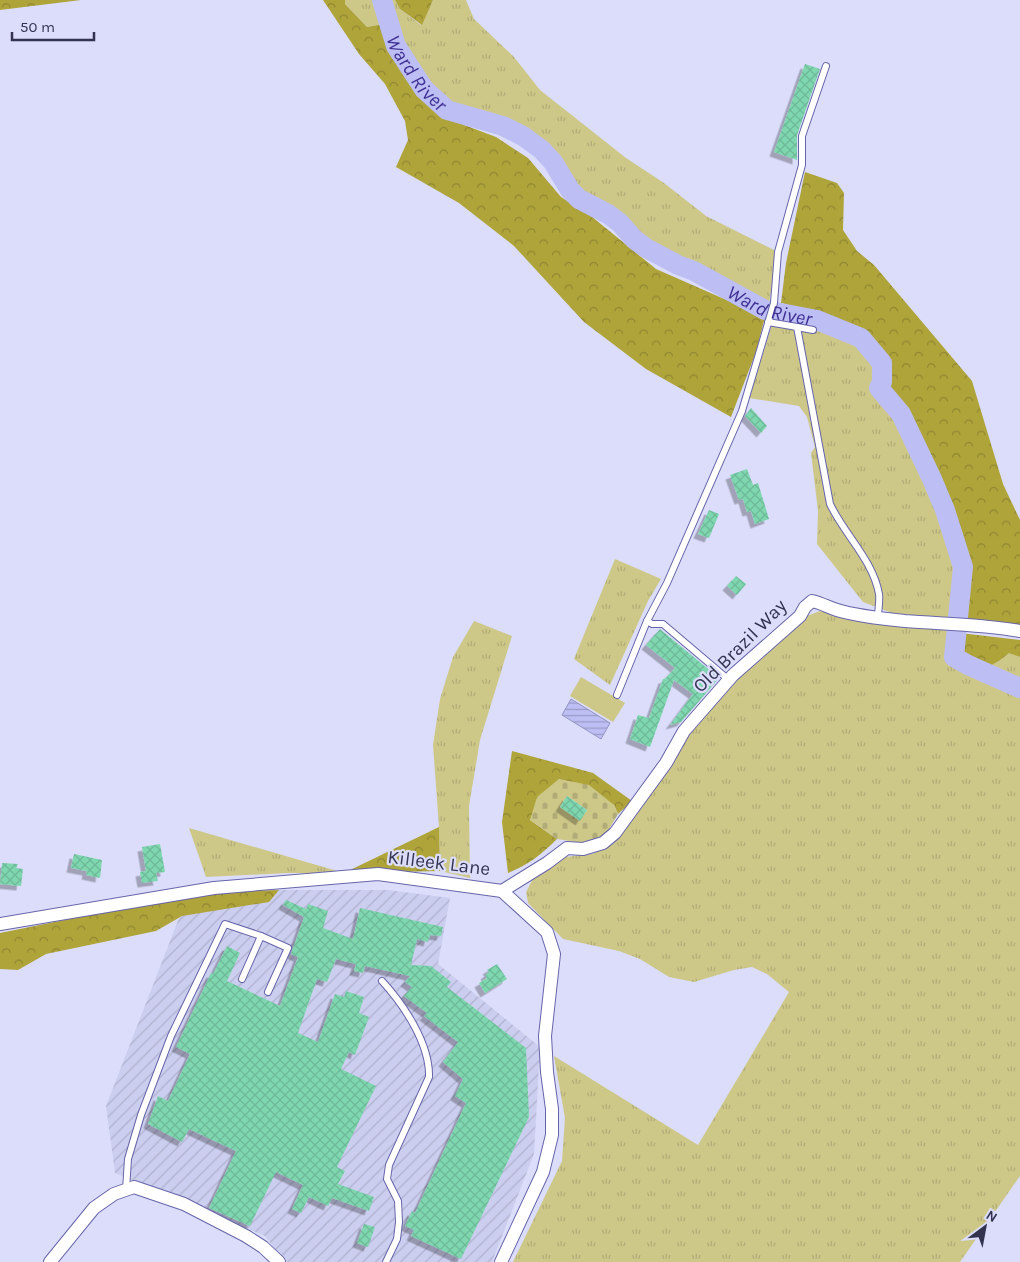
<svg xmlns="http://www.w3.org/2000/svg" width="1020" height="1262" viewBox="0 0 1020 1262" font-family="Karla,sans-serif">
  <defs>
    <pattern id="industrial-furrows" width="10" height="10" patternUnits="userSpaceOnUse" patternTransform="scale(1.25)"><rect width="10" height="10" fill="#ccceef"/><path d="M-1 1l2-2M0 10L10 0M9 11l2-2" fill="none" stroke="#b0b1cf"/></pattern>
    <pattern id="grass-tufts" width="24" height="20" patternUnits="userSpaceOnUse" patternTransform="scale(1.25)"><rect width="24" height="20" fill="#cec888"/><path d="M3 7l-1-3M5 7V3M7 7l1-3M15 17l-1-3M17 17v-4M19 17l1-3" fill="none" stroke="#b1ac77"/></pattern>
    <pattern id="forest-crowns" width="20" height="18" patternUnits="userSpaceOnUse" patternTransform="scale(1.25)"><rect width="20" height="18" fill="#afa439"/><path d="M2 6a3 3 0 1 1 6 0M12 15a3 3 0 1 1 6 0" fill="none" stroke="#8f8632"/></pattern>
    <pattern id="cemetery-stones" width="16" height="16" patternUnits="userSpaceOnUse" patternTransform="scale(1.25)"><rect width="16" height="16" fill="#cec888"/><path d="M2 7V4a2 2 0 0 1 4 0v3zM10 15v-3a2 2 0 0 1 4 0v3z" fill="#b1ac77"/></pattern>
    <pattern id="water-rules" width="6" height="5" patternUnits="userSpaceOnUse" patternTransform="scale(1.25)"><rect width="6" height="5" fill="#bdbef4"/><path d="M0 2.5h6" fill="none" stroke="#9a9bc8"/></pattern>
    <pattern id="building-cross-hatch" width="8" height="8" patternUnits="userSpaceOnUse" patternTransform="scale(1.25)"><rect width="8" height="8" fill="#7ed7af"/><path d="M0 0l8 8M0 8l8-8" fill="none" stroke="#6db998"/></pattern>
    <filter id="shadow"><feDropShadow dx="-4.5" dy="4.5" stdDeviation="0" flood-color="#0004"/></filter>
  </defs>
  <rect width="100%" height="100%" fill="#dbddfb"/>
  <polygon fill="url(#industrial-furrows)" points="279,890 388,890 450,898 438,964 540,1047 534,1154 492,1262 285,1262 265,1236 115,1173 106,1106 188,895 224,891"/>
  <g fill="url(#grass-tufts)">
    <polygon points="345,0 395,0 400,9 421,25 433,0 466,0 474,19 514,57 540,90 626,158 664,183 706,216 776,251 769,306 696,267 649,246 607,210 583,197 570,185 557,164 540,145 513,128 482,114 449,106 427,88 415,69 398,35 388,39 383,24 367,27 345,4"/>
    <polygon points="775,315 817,322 860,340 880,364 880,380 876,389 898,415 943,512 961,566 953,619 892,613 863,602 817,544 818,511 811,453 815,447 807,417 799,406 749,398"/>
    <polygon points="615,559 661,579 648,601 610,685 574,659"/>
    <polygon points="820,611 892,624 952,631 952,659 967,670 1020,692 1020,1176 960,1262 513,1262 562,1161 565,1118 554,1056 698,1145 789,992 767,974 752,967 734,970 694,982 669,977 640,959 619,951 563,939 528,903 526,892 533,879 565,857 592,854 613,844 643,806 692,731 746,670 807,616"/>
    <polygon points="474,621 512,636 480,740 469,806 470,878 440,871 439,827 433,745 440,699 453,657"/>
    <path d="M1009 652 1020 657V681C1011 674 999 672 988 667L999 661Z"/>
    <polygon points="189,828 344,873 288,873 206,877"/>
  </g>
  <g fill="url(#forest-crowns)">
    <polygon points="0,0 81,0 0,10"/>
    <polygon points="323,0 345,0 345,4 367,27 383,24 388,39 421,93 451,120 496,137 528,158 561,197 591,216 656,269 765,317 756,352 731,417 646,369 584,322 514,246 459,203 396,167 408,140 405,121 385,84 359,54"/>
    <polygon points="395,0 433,0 422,25 400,9"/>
    <polygon points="805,172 837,183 844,193 843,230 857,251 874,265 972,381 1003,484 1020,520 1020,627 962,621 967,566 953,509 933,460 904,411 887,390 887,357 862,334 828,315 781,303 786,263"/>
    <polygon points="960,633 1020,640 1020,657 1009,653 999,661 988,667 962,657 958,652"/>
    <path d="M512 751 593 773 632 801 618 814 614 805 559 779 530 820 557 839C542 854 528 865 508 873L502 822Z"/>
    <polygon points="439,827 440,871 344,873"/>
    <polygon points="279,890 269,902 182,916 156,931 46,954 18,970 0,969 0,933 203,892"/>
  </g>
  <path fill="url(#cemetery-stones)" fill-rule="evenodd" d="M559 779 589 785 614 805 618 814 605 836 583 843 557 839 530 820 537 797ZM567 796 587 810 580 820 560 807Z"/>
  <polygon fill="#cec888" points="581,677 625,703 613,722 570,696"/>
  <polygon fill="url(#water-rules)" stroke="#9494c3" points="571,699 610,723 601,739 562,715"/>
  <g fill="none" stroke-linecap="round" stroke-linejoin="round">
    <path stroke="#bdbef4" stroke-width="20" id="s1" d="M382 0 396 46 424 89 447 110 503 126 523 136 542 150 553 162 570 190 579 199 608 214 620 223 634 239 646 248 678 265 694 271 765 310 817 320 861 338 882 363V382L879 388 901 414 932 479 945 510 963 567 954 657 968 665 1020 688"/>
  </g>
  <g fill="url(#building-cross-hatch)" filter="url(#shadow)">
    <polygon points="805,64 820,69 797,135 797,160 774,152"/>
    <polygon points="751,408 767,426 761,433 745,416"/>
    <polygon points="747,469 753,485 758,483 769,519 755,524 751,511 747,512 743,499 739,500 730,475"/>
    <polygon points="709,510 719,514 709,538 698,534"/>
    <polygon points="736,576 746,584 737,595 727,586"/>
    <polygon points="660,629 719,678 681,722 670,725 693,694 674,680 650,747 630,739 638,715 649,718 663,679 665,679 675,668 646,645"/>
    <polygon points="567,796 587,810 580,821 560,807"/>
    <polygon points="160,844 165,872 156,873 158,881 142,883 140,872 146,871 142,847"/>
    <polygon points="74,854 102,860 100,878 86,875 87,871 71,868"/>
    <polygon points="2,863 18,864 16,868 23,869 21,886 0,884"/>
    <polygon points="286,900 306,909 308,904 328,911 323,928 353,939 360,908 443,927 441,936 430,935 428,942 417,939 411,965 431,966 451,982 447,987 526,1048 529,1117 461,1259 411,1236 414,1230 405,1226 412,1211 415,1213 466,1103 455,1096 463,1079 443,1062 458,1042 424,1016 427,1013 404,996 412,987 405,982 410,976 365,966 363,973 354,971 356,964 336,959 327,982 317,979 298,1033 318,1042 335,994 344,997 346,991 364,997 359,1013 369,1017 355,1055 349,1052 341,1069 376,1086 337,1167 345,1171 338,1184 374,1197 369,1211 332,1198 328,1206 309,1197 301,1213 292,1209 303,1185 276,1172 250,1226 209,1208 236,1151 189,1129 182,1142 148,1124 158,1096 168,1101 190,1054 176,1047 211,973 213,974 227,946 240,953 227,981 280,1006 298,957 291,954 304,917 283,905"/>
    <polygon points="497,964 507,979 485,993 479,983 487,978 485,975 489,972 487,970"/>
    <polygon points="364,1224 375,1227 368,1247 357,1243"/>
  </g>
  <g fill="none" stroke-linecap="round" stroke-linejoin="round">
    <defs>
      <g id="lane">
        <path d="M768 322 797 327 830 504C844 534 873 560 879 594 880 601 878 610 878 617"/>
        <polyline points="797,327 813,330"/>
        <polyline points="647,621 652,624 663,624 729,680"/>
        <polyline points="617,695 647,621 667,583 742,411 774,303 778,252 802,165 802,136 826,66"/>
        <polyline points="242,979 261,936"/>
        <path d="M382 981C404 1005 430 1044 429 1077L389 1165 387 1179 398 1201 399 1222 397 1239 386 1262"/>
        <polyline points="126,1190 128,1159 141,1115 171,1036 225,924 261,936 288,948 268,992"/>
      </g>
      <g id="street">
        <path d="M502 891 547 863 567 848 583 849 603 843 615 833 666 763 684 731 733 675 800 616 805 607 812 601C821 603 828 607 837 610 856 616 885 619 905 621 944 624 982 624 1020 631"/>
        <polyline points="0,924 214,888 378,874 502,891 547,932 554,954 545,1036 547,1072 552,1109 552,1135 543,1172 501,1262"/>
        <polyline points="50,1262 94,1208 114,1194 134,1187 184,1204 246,1236 263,1247 279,1262"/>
      </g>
    </defs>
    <use href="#lane" stroke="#6765a9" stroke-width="8"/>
    <use href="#street" stroke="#6765a9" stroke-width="14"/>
    <use href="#lane" stroke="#fff" stroke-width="6"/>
    <use href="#street" stroke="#fff" stroke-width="12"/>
  </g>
  <g text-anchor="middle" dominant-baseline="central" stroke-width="4.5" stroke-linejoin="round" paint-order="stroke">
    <g font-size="19" fill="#333350" stroke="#dbddfb">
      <text transform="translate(740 646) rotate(-45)">Old Brazil Way</text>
      <text transform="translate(439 863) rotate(7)">Killeek Lane</text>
    </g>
    <g font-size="20" font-style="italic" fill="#3f3093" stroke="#dbddfb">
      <text stroke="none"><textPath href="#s1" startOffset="82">Ward River</textPath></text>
      <text stroke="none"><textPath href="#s1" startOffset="518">Ward River</textPath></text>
    </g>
  </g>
  <g transform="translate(985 1227) rotate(32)" stroke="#dbddfb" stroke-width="4" paint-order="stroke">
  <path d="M0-4L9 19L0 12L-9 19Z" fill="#333350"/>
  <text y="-8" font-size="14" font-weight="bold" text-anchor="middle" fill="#333350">N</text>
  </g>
  <path d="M12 32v8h82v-8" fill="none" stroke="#333350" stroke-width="2.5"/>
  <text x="20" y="32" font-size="15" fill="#333350" stroke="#dbddfb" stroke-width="4" paint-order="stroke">50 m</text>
</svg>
